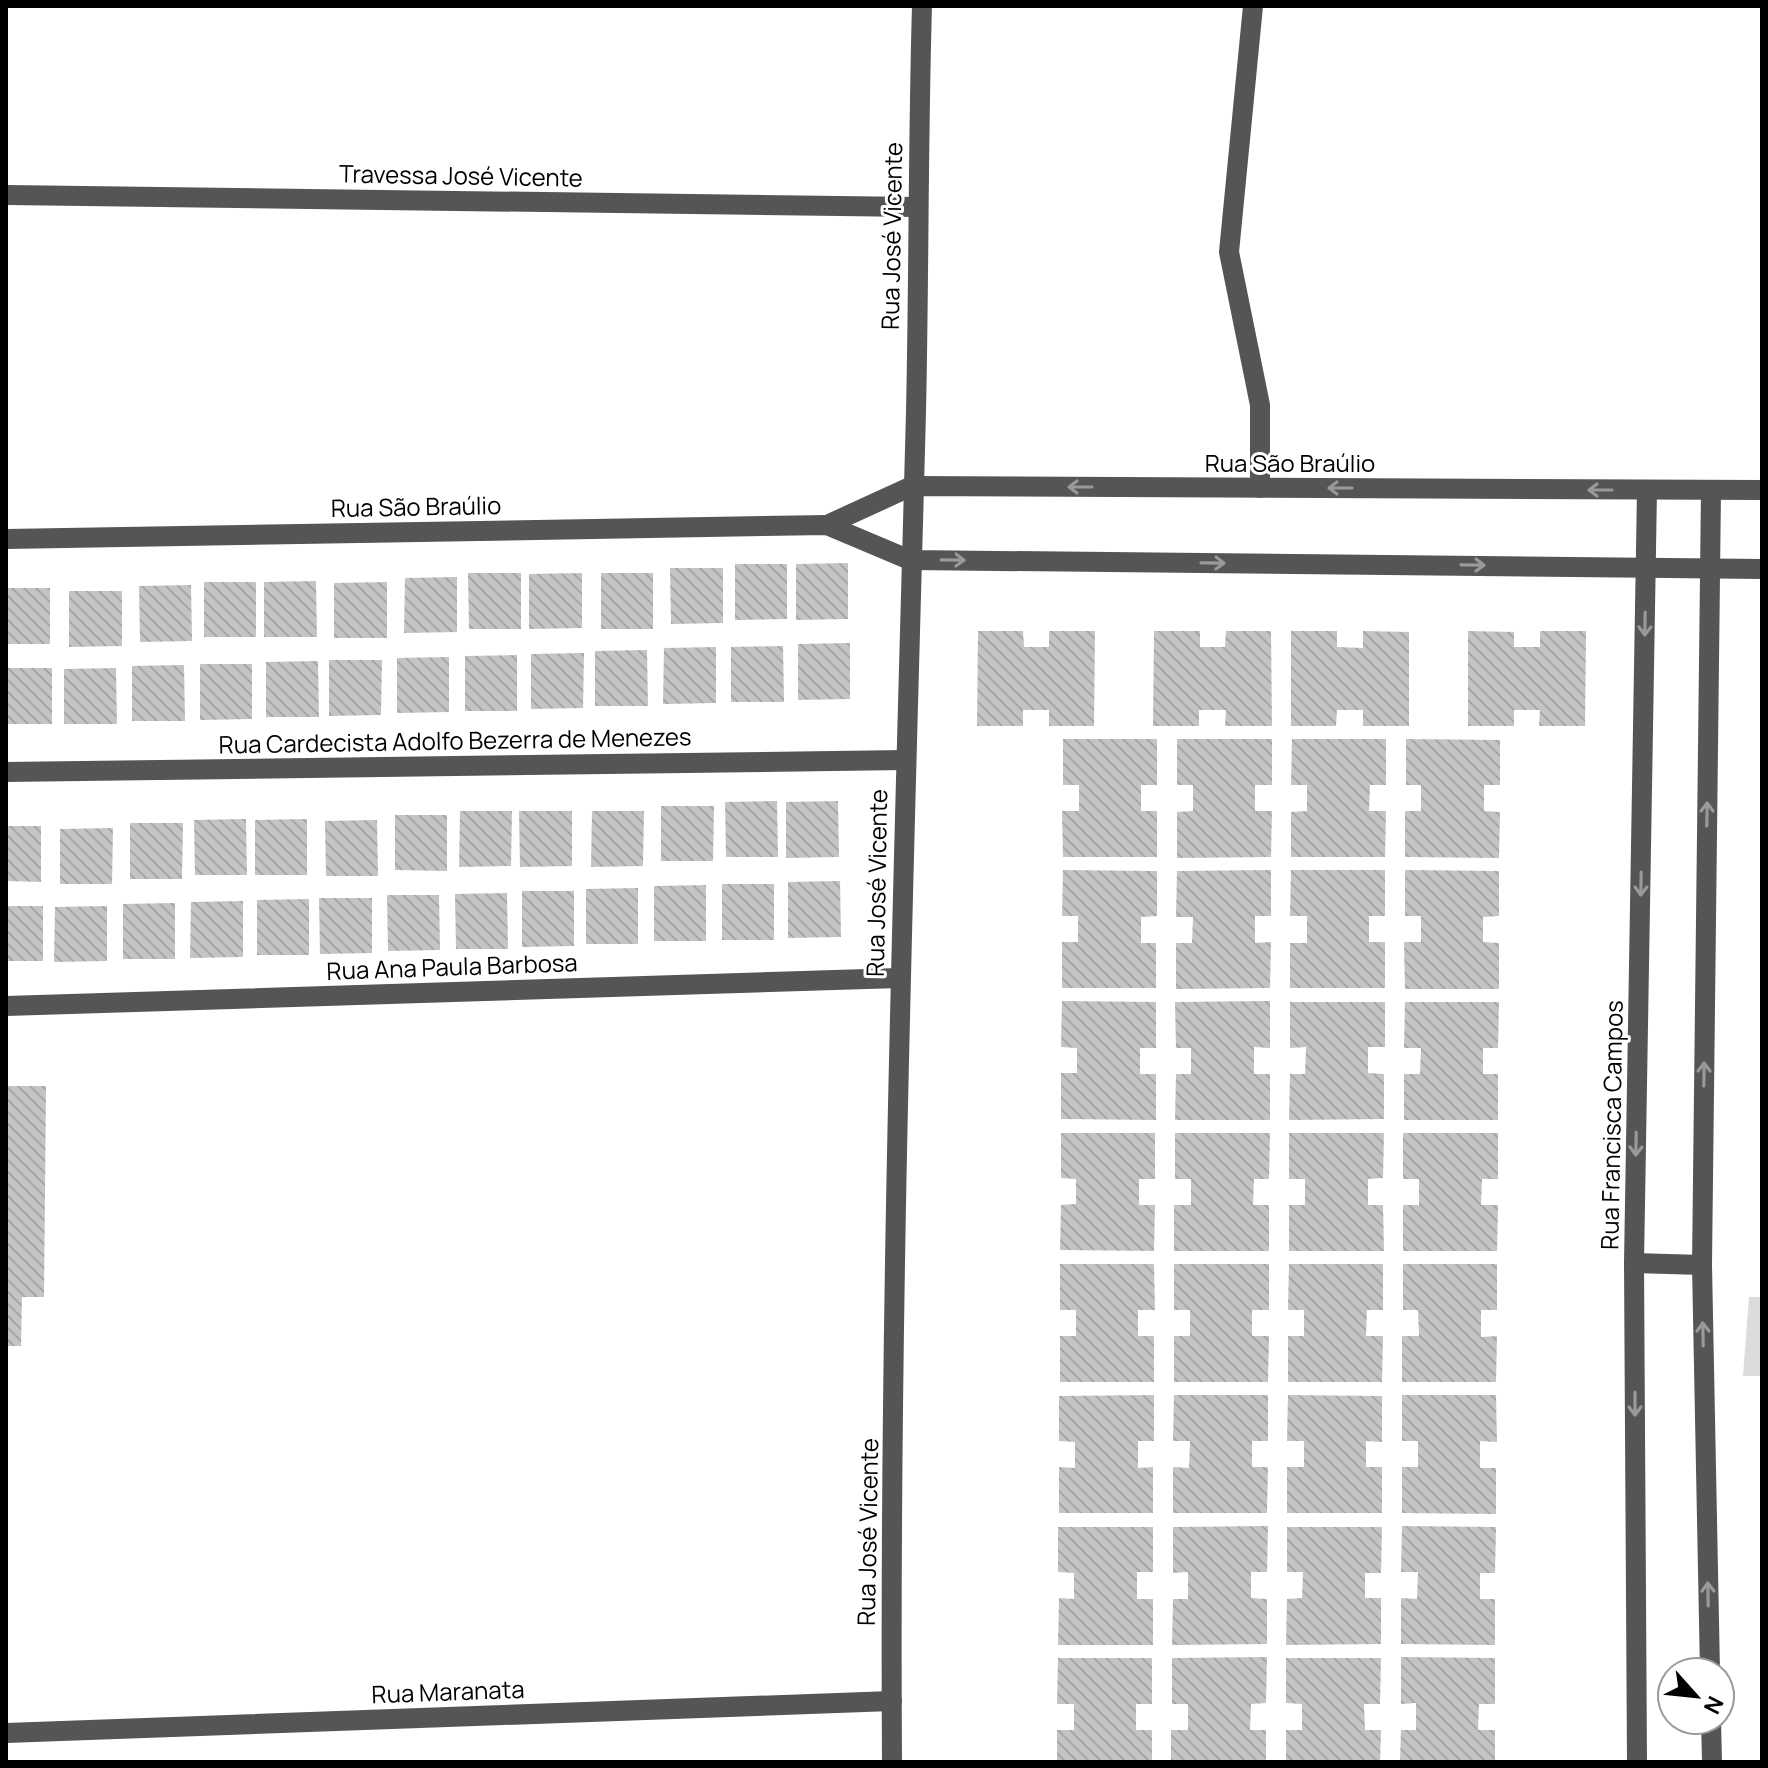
<svg xmlns="http://www.w3.org/2000/svg" width="1768" height="1768" viewBox="0 0 1768 1768" font-family="Manrope,sans-serif">
  <defs>
    <pattern id="building-back-hatch" width="6" height="6" patternUnits="userSpaceOnUse" patternTransform="scale(2)"><rect width="6" height="6" fill="#c4c4c4"/><path d="M-1 5l2 2M0 0l6 6M5-1l2 2" fill="none" stroke="#a7a7a7"/></pattern>
  </defs>
  <rect width="100%" height="100%" fill="#fff"/>
  <polygon fill="#dcdcdc" points="1749,1297 1762,1297 1762,1376 1743,1376"/>
  <g fill="url(#building-back-hatch)">
    <polygon points="848,563 848,619 796,620 796,564"/>
    <polygon points="735,564 787,564 787,619 735,620"/>
    <polygon points="670,568 723,568 723,623 671,624"/>
    <polygon points="468,573 521,573 521,629 469,629"/>
    <polygon points="582,573 582,628 529,629 529,574"/>
    <rect x="601" y="573" width="52" height="56"/>
    <polygon points="457,577 457,632 404,633 405,578"/>
    <polygon points="316,581 317,637 264,637 264,582"/>
    <rect x="204" y="582" width="52" height="55"/>
    <polygon points="387,582 387,638 334,638 334,583"/>
    <polygon points="191,585 192,641 140,642 139,586"/>
    <rect x="6" y="588" width="44" height="56"/>
    <polygon points="69,591 122,591 122,646 69,647"/>
    <polygon points="978,631 1023,631 1024,647 1049,647 1049,631 1095,631 1094,726 1049,726 1049,710 1023,710 1023,726 977,726"/>
    <polygon points="1154,631 1200,631 1200,647 1225,647 1226,631 1271,631 1272,726 1225,726 1226,710 1199,710 1199,726 1153,726"/>
    <polygon points="1291,631 1337,631 1337,647 1363,648 1363,631 1409,632 1409,726 1363,726 1363,710 1337,710 1336,726 1291,726"/>
    <polygon points="1468,631 1514,632 1514,647 1540,647 1540,631 1586,631 1585,726 1539,726 1540,710 1514,710 1514,726 1468,726"/>
    <polygon points="850,643 850,699 798,700 798,644"/>
    <polygon points="783,646 784,702 731,702 731,647"/>
    <polygon points="716,647 716,703 663,704 664,648"/>
    <polygon points="647,650 648,706 595,706 595,651"/>
    <polygon points="584,653 583,708 531,709 531,654"/>
    <polygon points="517,655 517,711 465,711 465,656"/>
    <polygon points="449,657 449,712 397,713 397,658"/>
    <polygon points="329,660 382,660 381,715 329,716"/>
    <polygon points="318,661 319,717 266,717 266,662"/>
    <polygon points="200,664 252,664 252,719 200,720"/>
    <polygon points="184,665 185,721 132,721 132,666"/>
    <rect x="6" y="668" width="46" height="56"/>
    <polygon points="116,668 117,724 64,724 64,669"/>
    <polygon points="1063,739 1157,739 1157,785 1141,785 1141,811 1157,811 1157,857 1063,857 1062,811 1079,811 1079,785 1063,785"/>
    <polygon points="1177,739 1272,739 1272,785 1255,785 1255,811 1272,811 1271,857 1177,858 1177,812 1193,811 1193,785 1177,785"/>
    <polygon points="1292,739 1386,739 1386,785 1370,785 1369,811 1386,811 1385,857 1291,857 1291,812 1307,811 1307,785 1291,785"/>
    <polygon points="1406,739 1500,740 1500,785 1484,785 1484,811 1500,812 1499,858 1405,857 1405,811 1421,811 1421,785 1406,785"/>
    <polygon points="777,801 778,857 726,857 725,802"/>
    <polygon points="838,801 839,857 786,858 786,802"/>
    <polygon points="661,806 714,806 713,861 661,861"/>
    <polygon points="460,811 512,811 511,866 459,867"/>
    <polygon points="519,811 572,811 572,866 520,867"/>
    <polygon points="592,811 644,811 643,866 591,867"/>
    <polygon points="395,815 447,815 447,871 395,870"/>
    <polygon points="246,819 247,875 195,875 194,820"/>
    <polygon points="307,819 307,875 255,875 255,820"/>
    <polygon points="377,820 378,876 326,876 325,821"/>
    <polygon points="130,823 183,823 182,879 130,879"/>
    <polygon points="6,826 41,826 41,882 6,881"/>
    <polygon points="113,828 112,884 60,884 60,829"/>
    <polygon points="1063,870 1157,871 1157,916 1141,917 1141,943 1156,943 1156,988 1062,988 1062,942 1078,942 1078,916 1062,916"/>
    <polygon points="1271,870 1271,916 1255,916 1255,943 1271,942 1270,988 1176,989 1176,943 1192,943 1193,917 1176,917 1177,871"/>
    <polygon points="1291,870 1385,870 1385,916 1369,916 1369,942 1385,942 1385,988 1290,988 1290,943 1307,943 1307,916 1290,916"/>
    <polygon points="1405,870 1499,871 1499,916 1483,917 1483,942 1499,943 1499,989 1405,989 1404,942 1421,942 1421,916 1405,916"/>
    <polygon points="840,881 841,937 788,938 788,882"/>
    <rect x="722" y="884" width="52" height="56"/>
    <polygon points="706,885 706,941 654,941 654,886"/>
    <polygon points="638,888 638,944 586,944 586,889"/>
    <polygon points="522,891 574,891 574,946 522,947"/>
    <polygon points="507,893 508,949 456,949 455,894"/>
    <polygon points="387,895 439,895 440,950 388,951"/>
    <polygon points="319,898 372,898 372,953 320,954"/>
    <polygon points="309,899 309,955 257,955 257,900"/>
    <polygon points="243,901 243,957 190,958 191,902"/>
    <polygon points="175,903 175,959 123,959 123,904"/>
    <rect x="6" y="906" width="37" height="55"/>
    <polygon points="107,906 107,961 54,962 55,907"/>
    <polygon points="1062,1001 1156,1002 1156,1048 1140,1048 1140,1074 1156,1074 1156,1120 1061,1119 1061,1073 1077,1073 1077,1048 1061,1047"/>
    <polygon points="1270,1001 1270,1048 1254,1047 1254,1074 1270,1074 1270,1120 1175,1120 1176,1074 1191,1074 1191,1048 1176,1048 1175,1002"/>
    <polygon points="1290,1002 1385,1002 1385,1047 1368,1047 1368,1073 1384,1074 1384,1119 1289,1120 1290,1074 1305,1074 1306,1047 1290,1048"/>
    <polygon points="1405,1002 1499,1002 1498,1048 1483,1048 1483,1074 1498,1074 1498,1120 1404,1120 1404,1074 1420,1074 1421,1048 1404,1048"/>
    <polygon points="6,1086 46,1086 44,1297 22,1297 21,1346 6,1346"/>
    <polygon points="1061,1133 1155,1133 1155,1179 1139,1179 1139,1205 1155,1205 1154,1251 1060,1250 1061,1205 1076,1204 1076,1179 1061,1178"/>
    <polygon points="1175,1133 1270,1133 1269,1179 1254,1179 1253,1205 1269,1205 1269,1251 1174,1251 1174,1205 1191,1205 1191,1179 1175,1179"/>
    <polygon points="1289,1133 1384,1133 1383,1178 1368,1179 1368,1205 1383,1205 1384,1251 1289,1251 1289,1205 1305,1205 1305,1179 1289,1179"/>
    <polygon points="1403,1133 1498,1133 1498,1179 1482,1179 1481,1205 1498,1205 1497,1251 1403,1251 1403,1205 1419,1205 1419,1179 1403,1179"/>
    <polygon points="1060,1264 1154,1264 1155,1310 1138,1310 1138,1336 1154,1336 1154,1382 1060,1382 1060,1336 1076,1336 1076,1310 1060,1310"/>
    <polygon points="1174,1264 1269,1264 1269,1310 1252,1310 1252,1336 1269,1336 1268,1382 1174,1382 1174,1336 1190,1336 1190,1310 1174,1310"/>
    <polygon points="1289,1264 1383,1264 1383,1310 1367,1310 1366,1336 1383,1336 1382,1382 1288,1382 1288,1336 1304,1336 1304,1310 1288,1310"/>
    <polygon points="1403,1264 1497,1264 1497,1310 1481,1310 1481,1337 1497,1336 1496,1382 1402,1382 1402,1336 1419,1336 1418,1310 1403,1310"/>
    <polygon points="1154,1395 1154,1441 1138,1441 1138,1468 1153,1467 1153,1513 1059,1513 1059,1467 1075,1468 1075,1442 1059,1441 1059,1396"/>
    <polygon points="1174,1395 1268,1395 1268,1441 1252,1441 1252,1467 1268,1467 1267,1513 1173,1513 1173,1467 1189,1468 1190,1441 1173,1441"/>
    <polygon points="1288,1395 1382,1396 1382,1442 1366,1441 1366,1467 1382,1467 1382,1513 1287,1513 1287,1467 1304,1467 1304,1441 1287,1441"/>
    <polygon points="1402,1395 1496,1395 1497,1442 1480,1441 1480,1468 1496,1468 1496,1514 1402,1513 1402,1467 1418,1467 1418,1441 1402,1441"/>
    <polygon points="1268,1526 1267,1572 1251,1572 1251,1598 1267,1599 1267,1644 1172,1645 1173,1599 1188,1599 1188,1572 1173,1573 1173,1527"/>
    <polygon points="1402,1526 1496,1527 1495,1573 1480,1573 1480,1599 1495,1599 1495,1645 1401,1644 1401,1598 1417,1599 1418,1572 1401,1572"/>
    <polygon points="1058,1527 1153,1527 1153,1572 1137,1572 1137,1599 1153,1599 1153,1645 1058,1645 1059,1598 1074,1599 1074,1573 1058,1572"/>
    <polygon points="1287,1527 1382,1527 1381,1573 1365,1573 1365,1598 1381,1598 1381,1644 1286,1645 1287,1599 1302,1598 1303,1572 1287,1572"/>
    <polygon points="1267,1657 1266,1703 1251,1704 1250,1730 1266,1730 1266,1762 1171,1762 1171,1730 1188,1730 1188,1704 1172,1704 1172,1658"/>
    <polygon points="1401,1657 1495,1658 1495,1704 1479,1704 1478,1730 1495,1730 1495,1762 1400,1762 1401,1730 1416,1730 1416,1703 1401,1704"/>
    <polygon points="1058,1658 1152,1658 1152,1704 1136,1704 1136,1730 1152,1730 1152,1762 1057,1762 1057,1730 1074,1730 1074,1704 1057,1704"/>
    <polygon points="1286,1658 1381,1658 1380,1704 1364,1704 1365,1730 1381,1730 1380,1762 1286,1762 1286,1730 1302,1730 1302,1704 1286,1703"/>
  </g>
  <g fill="none" stroke-linecap="round" stroke-linejoin="round">
    <g stroke="#555" stroke-width="20">
      <polyline points="1253,6 1229,252 1260,405 1260,488"/>
      <polyline points="6,195 916,207"/>
      <polyline points="827,525 912,486 1762,490"/>
      <polyline points="6,539 827,525 910,560 1762,569"/>
      <polyline points="6,772 905,760"/>
      <polyline points="6,1006 899,978"/>
      <polyline points="1634,1263 1702,1265"/>
      <polyline points="1710,1672 1702,1265 1711,490"/>
      <polyline points="1711,1720 1712,1762"/>
      <polyline points="6,1733 892,1701"/>
      <path d="M892 1762C889 1312 904 862 916 412 919 277 918 141 922 6"/>
      <polyline points="1637,1762 1634,1263 1647,490"/>
    </g>
  </g>
  <defs><path id="oneway-shaft" d="M-6 0H5M1.5-3L5.5 0L1.5 3" fill="none" stroke-width="1.6" stroke-linecap="round" stroke-linejoin="round" transform="scale(2)"/></defs>
  <g stroke="#999">
    <use href="#oneway-shaft" transform="translate(1080 487) rotate(-180)"/>
    <use href="#oneway-shaft" transform="translate(1340 488) rotate(-180)"/>
    <use href="#oneway-shaft" transform="translate(1600 490) rotate(-180)"/>
    <use href="#oneway-shaft" transform="translate(953 560) rotate(1)"/>
    <use href="#oneway-shaft" transform="translate(1213 563) rotate(1)"/>
    <use href="#oneway-shaft" transform="translate(1473 565) rotate(1)"/>
    <use href="#oneway-shaft" transform="translate(1645 624) rotate(91)"/>
    <use href="#oneway-shaft" transform="translate(1707 814) rotate(-89)"/>
    <use href="#oneway-shaft" transform="translate(1641 884) rotate(91)"/>
    <use href="#oneway-shaft" transform="translate(1704 1074) rotate(-89)"/>
    <use href="#oneway-shaft" transform="translate(1636 1144) rotate(91)"/>
    <use href="#oneway-shaft" transform="translate(1703 1334) rotate(-91)"/>
    <use href="#oneway-shaft" transform="translate(1635 1404) rotate(90)"/>
    <use href="#oneway-shaft" transform="translate(1708 1594) rotate(-91)"/>
  </g>
  <g text-anchor="middle" dominant-baseline="central" stroke-width="6" stroke-linejoin="round" paint-order="stroke">
    <g font-size="24" fill="#000" stroke="#fff">
      <text transform="translate(461 175) rotate(1)">Travessa José Vicente</text>
      <text transform="translate(891 236) rotate(-89)">Rua José Vicente</text>
      <text x="1290" y="462">Rua São Braúlio</text>
      <text transform="translate(416 506) rotate(-1)">Rua São Braúlio</text>
      <text transform="translate(455 740) rotate(-1)">Rua Cardecista Adolfo Bezerra de Menezes</text>
      <text transform="translate(876 883) rotate(-89)">Rua José Vicente</text>
      <text transform="translate(452 966) rotate(-2)">Rua Ana Paula Barbosa</text>
      <text transform="translate(1611 1125) rotate(-89)">Rua Francisca Campos</text>
      <text transform="translate(867 1532) rotate(-89)">Rua José Vicente</text>
      <text transform="translate(448 1691) rotate(-2)">Rua Maranata</text>
    </g>
  </g>
  <rect width="1768" height="1768" fill="none" stroke="#000000" stroke-width="16"/>
  <g transform="translate(1696 1696) rotate(117)"><circle r="38" fill="#ffffff" stroke="#999999" stroke-width="2"/>
  <path d="M0-6L14 30L0 20L-14 30Z" fill="#000000"/>
  <text y="-12" font-size="22" font-weight="bold" text-anchor="middle" fill="#000000">N</text>
  </g>
</svg>
